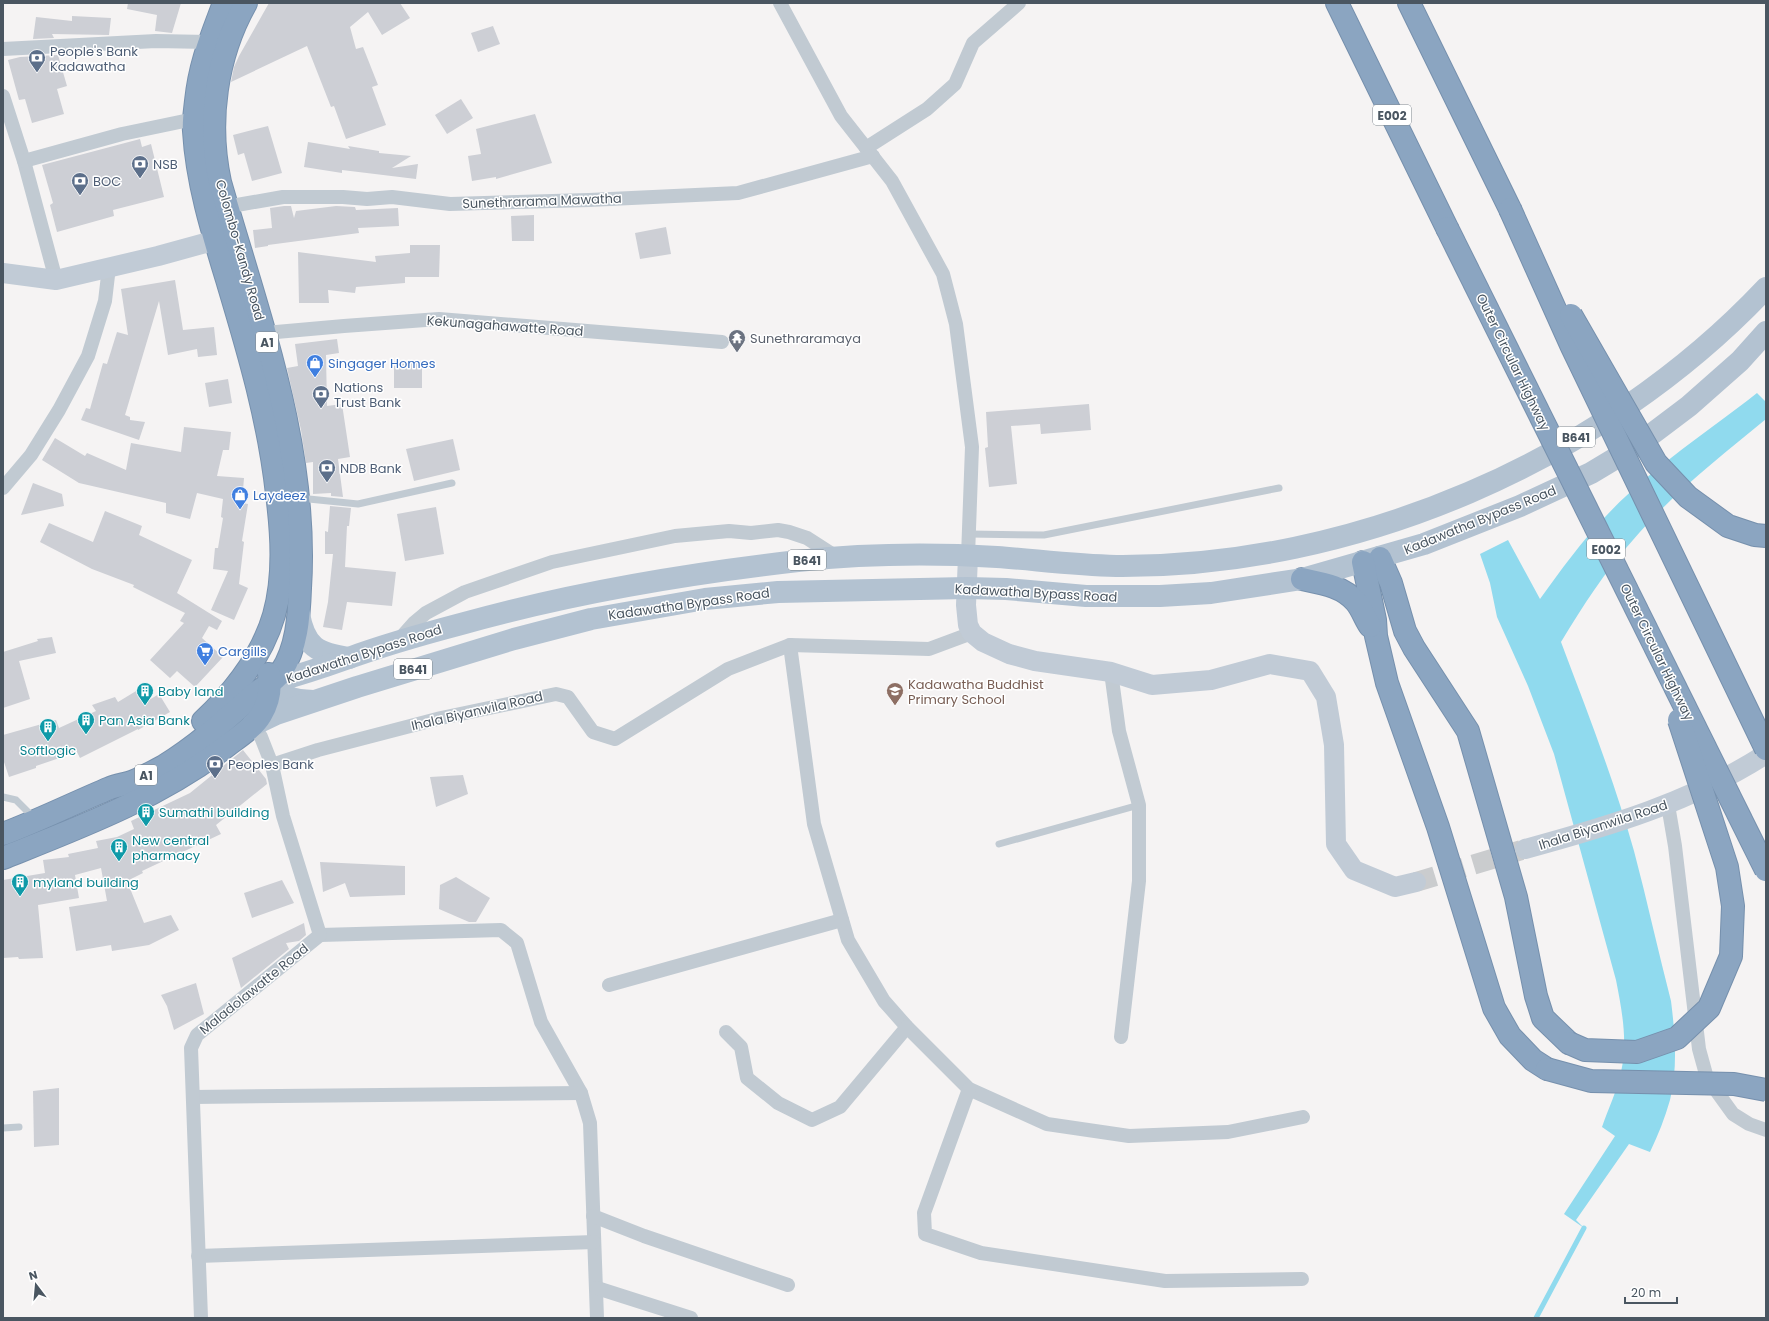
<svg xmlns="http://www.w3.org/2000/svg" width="1769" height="1321" viewBox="0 0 1769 1321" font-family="Poppins,sans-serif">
  <rect width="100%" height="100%" fill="#f5f3f3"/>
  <path fill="#90daee" d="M1757 393 1766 402V419C1720 457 1672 494 1633 540 1605 571 1583 606 1561 642 1587 711 1614 780 1634 851 1647 900 1658 951 1671 1001 1675 1033 1678 1068 1670 1100 1665 1118 1658 1135 1650 1152L1629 1144 1576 1220 1584 1228 1564 1214 1615 1136 1602 1127C1608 1109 1617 1091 1621 1072 1628 1041 1622 1011 1616 980L1554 754 1528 686 1497 617 1490 583 1480 554 1508 540 1540 599C1561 570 1581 542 1606 516 1650 469 1706 433 1757 393Z"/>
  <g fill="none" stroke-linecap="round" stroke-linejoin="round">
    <polyline stroke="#90daee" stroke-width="5" points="1536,1318 1584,1228"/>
  </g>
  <g fill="#cdcfd5">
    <polygon points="128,3 181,3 172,33 155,31 157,15 127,9"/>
    <polygon points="269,3 400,3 410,18 382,35 368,12 350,27 356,49 363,47 378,85 372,87 386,125 346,139 334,106 331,107 307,46 231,82 234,67 239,56"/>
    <polygon points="72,16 111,18 109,35 52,34 54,38 33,39 36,17 72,21"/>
    <polygon points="493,26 500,44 478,52 471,33"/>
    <polygon points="58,55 67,86 57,89 64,114 32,123 25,99 19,100 8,60 20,57"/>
    <polygon points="461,99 473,118 447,134 435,115"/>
    <polygon points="535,114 552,163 496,179 496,177 472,181 468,156 481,154 476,129"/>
    <polygon points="268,126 282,173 252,181 244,153 238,155 233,135"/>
    <polygon points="140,139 142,147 151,144 164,197 113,210 114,216 57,232 50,205 53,203 42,165"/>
    <polygon points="308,142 350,149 348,146 379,151 379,153 411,156 392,168 418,164 416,179 342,170 342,173 304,167"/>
    <polygon points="284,206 291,206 294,218 296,211 336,206 355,207 356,210 398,208 399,226 358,228 359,233 268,245 268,246 255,248 253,230 272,228 270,208"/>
    <polygon points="534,215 534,241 512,241 511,216"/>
    <polygon points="666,227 671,254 640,259 635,233"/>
    <polygon points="410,245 440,245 439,277 405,277 405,283 356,287 355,293 328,290 329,303 299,303 298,252 376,262 375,256 410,253"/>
    <polygon points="175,280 183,330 214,327 217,355 198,357 197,349 168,355 159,301 125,415 130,417 130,420 145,422 139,440 81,420 86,408 90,409 103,363 107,364 117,332 128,335 121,289"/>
    <polygon points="337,339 339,353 326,355 327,406 342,404 350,457 338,459 343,497 331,496 331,493 313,494 313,462 306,463 301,430 287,368 298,366 295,344"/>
    <rect x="394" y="361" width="28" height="27"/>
    <polygon points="228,379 232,403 209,407 205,383"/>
    <polygon points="1089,404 1091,430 1041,434 1040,424 1011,426 1017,484 989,487 985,448 988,447 986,412"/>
    <polygon points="184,427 231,432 229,450 223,450 217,476 244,478 242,503 248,504 242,541 244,542 239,584 248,588 234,620 211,610 228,571 213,569 215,548 218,548 223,518 221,517 223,499 197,493 190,519 166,513 166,503 79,483 42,460 55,438 85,456 87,453 126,470 131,443 181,452"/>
    <polygon points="453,439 460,470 414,481 406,449"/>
    <polygon points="33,483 62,494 64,506 21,515"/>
    <polygon points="330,506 351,508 349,526 347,526 345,567 396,572 392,606 347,602 342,630 323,627 328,602 333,554 325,554 325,531 328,532"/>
    <polygon points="436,507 444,554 405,561 397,514"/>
    <polygon points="105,511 142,526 139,535 192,560 177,593 222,621 217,630 209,626 202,638 223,657 195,687 177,671 170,678 150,660 184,623 180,621 185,613 133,587 134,585 92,569 40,542 49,523 93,542"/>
    <polygon points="52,637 56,653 19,661 30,699 3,708 3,652 38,641 37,639"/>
    <polygon points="141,688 149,700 159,694 170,712 138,730 138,729 80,758 77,752 36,766 36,768 9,777 3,759 3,735 56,720 59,728 96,711 92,705 115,697 118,702"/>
    <polygon points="243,750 266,779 267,784 216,825 221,834 142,871 143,873 127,881 144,923 171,915 179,930 149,945 112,951 111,945 76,951 69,907 107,901 101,868 75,875 79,898 38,905 43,958 19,959 18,957 3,958 3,880 45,873 43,860 69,857 68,854 98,848 96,841 117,837 134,829 131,821 190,793"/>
    <polygon points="463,775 468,794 436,807 430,777"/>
    <polygon points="320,862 405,866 405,895 350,897 345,883 323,892"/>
    <polygon points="456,877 490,898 476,922 469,922 439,909 440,885"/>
    <polygon points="282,880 294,903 252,918 244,893"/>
    <polygon points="304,923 306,935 299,941 286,943 289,949 241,988 232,958"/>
    <polygon points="196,983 204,1014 174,1030 167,1006 161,995"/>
    <polygon points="59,1088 59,1145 34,1147 33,1091"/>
  </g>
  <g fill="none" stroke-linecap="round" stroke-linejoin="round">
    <polyline stroke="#caccce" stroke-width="20" stroke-dasharray="20 10" stroke-linecap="butt" points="1416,882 1525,849"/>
    <defs>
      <g id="highway">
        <polyline points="1337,3 1447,228"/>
        <polyline points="1409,3 1510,209"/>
        <polyline points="1380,558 1391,583 1405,631 1414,648 1468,731 1516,897 1536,996 1543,1018 1569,1043"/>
        <polyline points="1363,562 1375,620 1376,636 1387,683 1438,827 1494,1008 1510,1036 1533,1060 1547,1069"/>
        <path d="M1302 579C1321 583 1343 586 1356 602 1362 609 1365 619 1370 626"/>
        <path d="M203 721C234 692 262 656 274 615 285 576 282 533 277 494 269 421 249 353 228 283 213 234 197 183 194 131 193 122 195 111 196 101 200 63 211 38 224 3"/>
        <path d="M3 834C40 820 74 803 110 788 118 785 126 784 134 781 144 777 154 771 164 766 195 747 222 723 249 699 259 689 273 684 281 672 297 648 299 617 300 588 309 448 258 315 220 182 207 122 216 56 246 3"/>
        <path d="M3 858C81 827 161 797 228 745 240 736 254 727 261 715 269 702 271 688 269 674"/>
      </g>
    </defs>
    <use href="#highway" stroke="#7690ad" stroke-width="24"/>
    <g stroke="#c1cad2" stroke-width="7">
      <polyline points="299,498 358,504 452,483"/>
      <polyline points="968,534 1044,535 1279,488"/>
      <polyline points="3,797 16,800 34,818"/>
      <polyline points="999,844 1139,805"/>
      <polyline points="3,1128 19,1127"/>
    </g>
    <g stroke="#c1cad2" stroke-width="14">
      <polyline points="780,3 841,116 892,181 943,274 956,324 972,447 968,556"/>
      <polyline points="3,49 156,41 208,42"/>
      <polyline points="3,96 24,161 56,280"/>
      <polyline points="866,148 927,109 955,84 973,43 1019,3"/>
      <polyline points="24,161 122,134 194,119"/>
      <polyline points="220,208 283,197 343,197 367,199 392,197 450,204 589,200 738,193 873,156"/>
      <polyline points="265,333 344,326 439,319 722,342"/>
      <polyline points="3,488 31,455 59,410 88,356 105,301 109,267"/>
      <polyline points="398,641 414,623 426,613 465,592 552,562 675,536 729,531 751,533 778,530 789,532 807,538 838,558"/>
      <polyline points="790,645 814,824 848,940 884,1001 907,1027 969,1089 1047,1124 1129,1136 1228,1132 1303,1117"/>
      <polyline points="1111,672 1119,731 1139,805 1139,881 1121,1037"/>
      <polyline points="253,725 261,737 272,765 318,750 441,718 556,694 568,697 593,732 615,739 728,669 790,645 929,649 972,633"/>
      <polyline points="1668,805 1675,846 1699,1049 1707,1078 1733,1114 1749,1124 1766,1130"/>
      <polyline points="320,935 501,930 517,943 541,1022 581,1093 590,1123 597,1318"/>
      <polyline points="609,985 842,920"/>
      <polyline points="726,1032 741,1047 747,1078 778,1103 812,1120 840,1107 907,1027"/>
      <polyline points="969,1089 924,1213 925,1234 981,1253 1165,1281 1302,1279"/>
      <polyline points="193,1097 581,1093"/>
      <polyline points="593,1216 644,1236 788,1285"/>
      <polyline points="198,1256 594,1242"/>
      <polyline points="597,1288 691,1318"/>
      <polyline points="201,1318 191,1048 197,1035 320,935 283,816 272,765"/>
    </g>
    <g stroke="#c1cbd6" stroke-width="20">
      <polyline points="3,273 56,280 158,256 231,236"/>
      <polyline points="968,556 966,605 968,625 972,633 983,642 1009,654 1035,661 1111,672 1152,685 1211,680 1270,664 1310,671 1326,697 1334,745 1336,844 1354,870 1395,887 1416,882"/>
      <path d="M1525 849C1610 826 1691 802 1766 754"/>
    </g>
    <g stroke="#b3c2d1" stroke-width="22">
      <path d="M299 614C305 647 317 653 349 658"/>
      <path d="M313 701C292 700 284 698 270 683 296 676 321 668 346 659 384 645 423 634 461 624 571 593 684 574 798 561 863 554 931 553 997 557 1037 560 1076 565 1116 566 1354 568 1603 461 1766 288"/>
      <polyline points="253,725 276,714 357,687 514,639 591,619 705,599 778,592 967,588 1006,589 1086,596 1160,596 1211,593 1302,579 1424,544 1520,506 1591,473 1636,446 1689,406 1740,361 1766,332"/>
    </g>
    <use href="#highway" stroke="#8ba5c1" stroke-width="22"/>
    <defs>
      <g id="highway-bridge">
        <polyline points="1510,209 1572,347 1766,749"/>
        <polyline points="1447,228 1766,870"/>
        <polyline points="1571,315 1656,463 1688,497 1728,526 1755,535 1766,536"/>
        <polyline points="1569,1043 1585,1050 1637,1052 1677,1038 1709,1008 1731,956 1733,906 1727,867 1679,720"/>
        <polyline points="1547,1069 1591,1081 1734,1084 1766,1090"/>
      </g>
    </defs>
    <use href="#highway-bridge" stroke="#7690ad" stroke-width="24" stroke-linecap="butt"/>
    <use href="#highway-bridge" stroke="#8ba5c1" stroke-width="22"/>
  </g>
  <defs>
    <symbol id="bank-pin" viewBox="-11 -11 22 30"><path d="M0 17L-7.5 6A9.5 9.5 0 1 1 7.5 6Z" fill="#5c6f8a" stroke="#fff"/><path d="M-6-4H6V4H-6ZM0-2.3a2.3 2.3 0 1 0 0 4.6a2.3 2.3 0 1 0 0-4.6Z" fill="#fff"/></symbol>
    <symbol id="temple-pin" viewBox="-11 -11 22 30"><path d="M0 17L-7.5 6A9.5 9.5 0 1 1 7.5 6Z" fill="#6b7280" stroke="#fff"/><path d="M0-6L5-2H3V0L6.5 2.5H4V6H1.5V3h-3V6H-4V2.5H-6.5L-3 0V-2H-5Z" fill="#fff"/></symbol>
    <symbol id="shop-pin" viewBox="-11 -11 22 30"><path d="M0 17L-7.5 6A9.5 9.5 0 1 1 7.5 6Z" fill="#3f7fe0" stroke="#fff"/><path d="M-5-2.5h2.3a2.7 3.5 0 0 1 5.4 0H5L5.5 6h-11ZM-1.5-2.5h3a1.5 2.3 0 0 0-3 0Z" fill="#fff"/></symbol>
    <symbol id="supermarket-pin" viewBox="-11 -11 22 30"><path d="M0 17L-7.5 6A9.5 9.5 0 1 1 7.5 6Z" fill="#3f7fe0" stroke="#fff"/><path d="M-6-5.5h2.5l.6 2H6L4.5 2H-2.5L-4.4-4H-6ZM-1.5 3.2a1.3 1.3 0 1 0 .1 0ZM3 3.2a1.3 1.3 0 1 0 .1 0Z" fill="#fff"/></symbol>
    <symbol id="building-pin" viewBox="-11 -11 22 30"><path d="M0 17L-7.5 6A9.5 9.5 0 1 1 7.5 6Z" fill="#0f9aa8" stroke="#fff"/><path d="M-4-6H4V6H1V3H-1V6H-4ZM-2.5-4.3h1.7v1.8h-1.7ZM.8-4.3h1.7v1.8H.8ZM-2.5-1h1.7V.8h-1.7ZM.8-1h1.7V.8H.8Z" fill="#fff"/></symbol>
    <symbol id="school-pin" viewBox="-11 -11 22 30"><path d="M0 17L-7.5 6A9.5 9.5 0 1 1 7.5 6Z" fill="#8d6e63" stroke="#fff"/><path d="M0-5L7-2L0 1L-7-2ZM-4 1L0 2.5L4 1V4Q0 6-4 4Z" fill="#fff"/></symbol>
  </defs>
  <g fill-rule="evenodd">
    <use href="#bank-pin" x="27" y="48" width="20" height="27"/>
    <use href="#bank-pin" x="130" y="154" width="20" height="27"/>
    <use href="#bank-pin" x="70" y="171" width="20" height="27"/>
    <use href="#temple-pin" x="727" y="328" width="20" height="27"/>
    <use href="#shop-pin" x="305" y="353" width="20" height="27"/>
    <use href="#bank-pin" x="311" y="384" width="20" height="27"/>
    <use href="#bank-pin" x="317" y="458" width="20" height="27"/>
    <use href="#shop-pin" x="230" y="485" width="20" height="27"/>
    <use href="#supermarket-pin" x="195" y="641" width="20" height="27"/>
    <use href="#building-pin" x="135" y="681" width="20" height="27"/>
    <use href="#school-pin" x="885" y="681" width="20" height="27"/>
    <use href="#building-pin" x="76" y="710" width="20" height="27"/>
    <use href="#building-pin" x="38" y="717" width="20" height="27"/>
    <use href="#bank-pin" x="205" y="754" width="20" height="27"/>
    <use href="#building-pin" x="136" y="802" width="20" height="27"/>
    <use href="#building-pin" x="109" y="837" width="20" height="27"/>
    <use href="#building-pin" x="10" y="872" width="20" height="27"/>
  </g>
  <g text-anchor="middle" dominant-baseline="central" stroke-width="3" stroke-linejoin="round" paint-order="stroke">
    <g fill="#fff" stroke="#808990" stroke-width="1">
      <rect x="1373" y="105" width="38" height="20" rx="3"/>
      <rect x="256" y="332" width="22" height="20" rx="3"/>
      <rect x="1557" y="427" width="38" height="20" rx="3"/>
      <rect x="1587" y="539" width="38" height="20" rx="3"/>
      <rect x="788" y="550" width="38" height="20" rx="3"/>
      <rect x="394" y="659" width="38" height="20" rx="3"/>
      <rect x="135" y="765" width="22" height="20" rx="3"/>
    </g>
    <g font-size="12" font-weight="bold" fill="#4a5661">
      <text x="1392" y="115">E002</text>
      <text x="267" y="342">A1</text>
      <text x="1576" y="437">B641</text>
      <text x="1606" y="549">E002</text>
      <text x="807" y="560">B641</text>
      <text x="413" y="669">B641</text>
      <text x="146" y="775">A1</text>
    </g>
    <g font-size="13" fill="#4e5e75" stroke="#fff" text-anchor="start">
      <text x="50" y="51">People's Bank<tspan x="50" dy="15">Kadawatha</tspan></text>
      <text x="153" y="164">NSB</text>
      <text x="93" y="181">BOC</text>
      <text x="334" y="387">Nations<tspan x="334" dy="15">Trust Bank</tspan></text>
      <text x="340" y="468">NDB Bank</text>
      <text x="228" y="764">Peoples Bank</text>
    </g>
    <g font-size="13" fill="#4a5661" stroke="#fff">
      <text transform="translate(542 201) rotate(-2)">Sunethrarama Mawatha</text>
      <text transform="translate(240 250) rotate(74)">Colombo-Kandy Road</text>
      <text transform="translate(505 326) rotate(4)">Kekunagahawatte Road</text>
      <text transform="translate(1513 362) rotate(64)">Outer Circular Highway</text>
      <text transform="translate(1480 520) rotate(-22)">Kadawatha Bypass Road</text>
      <text transform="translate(1036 593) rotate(3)">Kadawatha Bypass Road</text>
      <text transform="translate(689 604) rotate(-8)">Kadawatha Bypass Road</text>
      <text transform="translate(1657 652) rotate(64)">Outer Circular Highway</text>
      <text transform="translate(364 654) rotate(-18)">Kadawatha Bypass Road</text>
      <text transform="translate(477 711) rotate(-13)">Ihala Biyanwila Road</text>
      <text transform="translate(1603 825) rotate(-18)">Ihala Biyanwila Road</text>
      <text transform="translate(254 989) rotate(-39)">Maladolawatte Road</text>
    </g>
    <g font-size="13" fill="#5b616d" stroke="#fff" text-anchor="start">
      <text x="750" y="338">Sunethraramaya</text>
    </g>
    <g font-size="13" fill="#366cbe" stroke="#fff" text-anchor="start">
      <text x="328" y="363">Singager Homes</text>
      <text x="253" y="495">Laydeez</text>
      <text x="218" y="651">Cargills</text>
    </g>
    <g font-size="13" fill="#785e54" stroke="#fff" text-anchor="start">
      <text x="908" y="684">Kadawatha Buddhist<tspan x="908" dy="15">Primary School</tspan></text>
    </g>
    <g font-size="13" fill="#0d838f" stroke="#fff" text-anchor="start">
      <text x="158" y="691">Baby land</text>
      <text x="99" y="720">Pan Asia Bank</text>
      <text x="48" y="750" text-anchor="middle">Softlogic</text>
      <text x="159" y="812">Sumathi building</text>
      <text x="132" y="840">New central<tspan x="132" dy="15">pharmacy</tspan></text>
      <text x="33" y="882">myland building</text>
    </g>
  </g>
  <rect width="1769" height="1321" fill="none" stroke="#4a5661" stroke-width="8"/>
  <g transform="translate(36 1285) rotate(344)" stroke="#ffffff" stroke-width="3" paint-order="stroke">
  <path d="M0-3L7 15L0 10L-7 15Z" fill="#4a5661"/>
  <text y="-6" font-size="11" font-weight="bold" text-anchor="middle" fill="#4a5661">N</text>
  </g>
  <path d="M1625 1297v6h52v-6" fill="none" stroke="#4a5661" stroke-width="2"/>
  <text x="1631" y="1297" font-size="12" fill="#4a5661" stroke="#ffffff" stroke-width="3" paint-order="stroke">20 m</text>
</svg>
